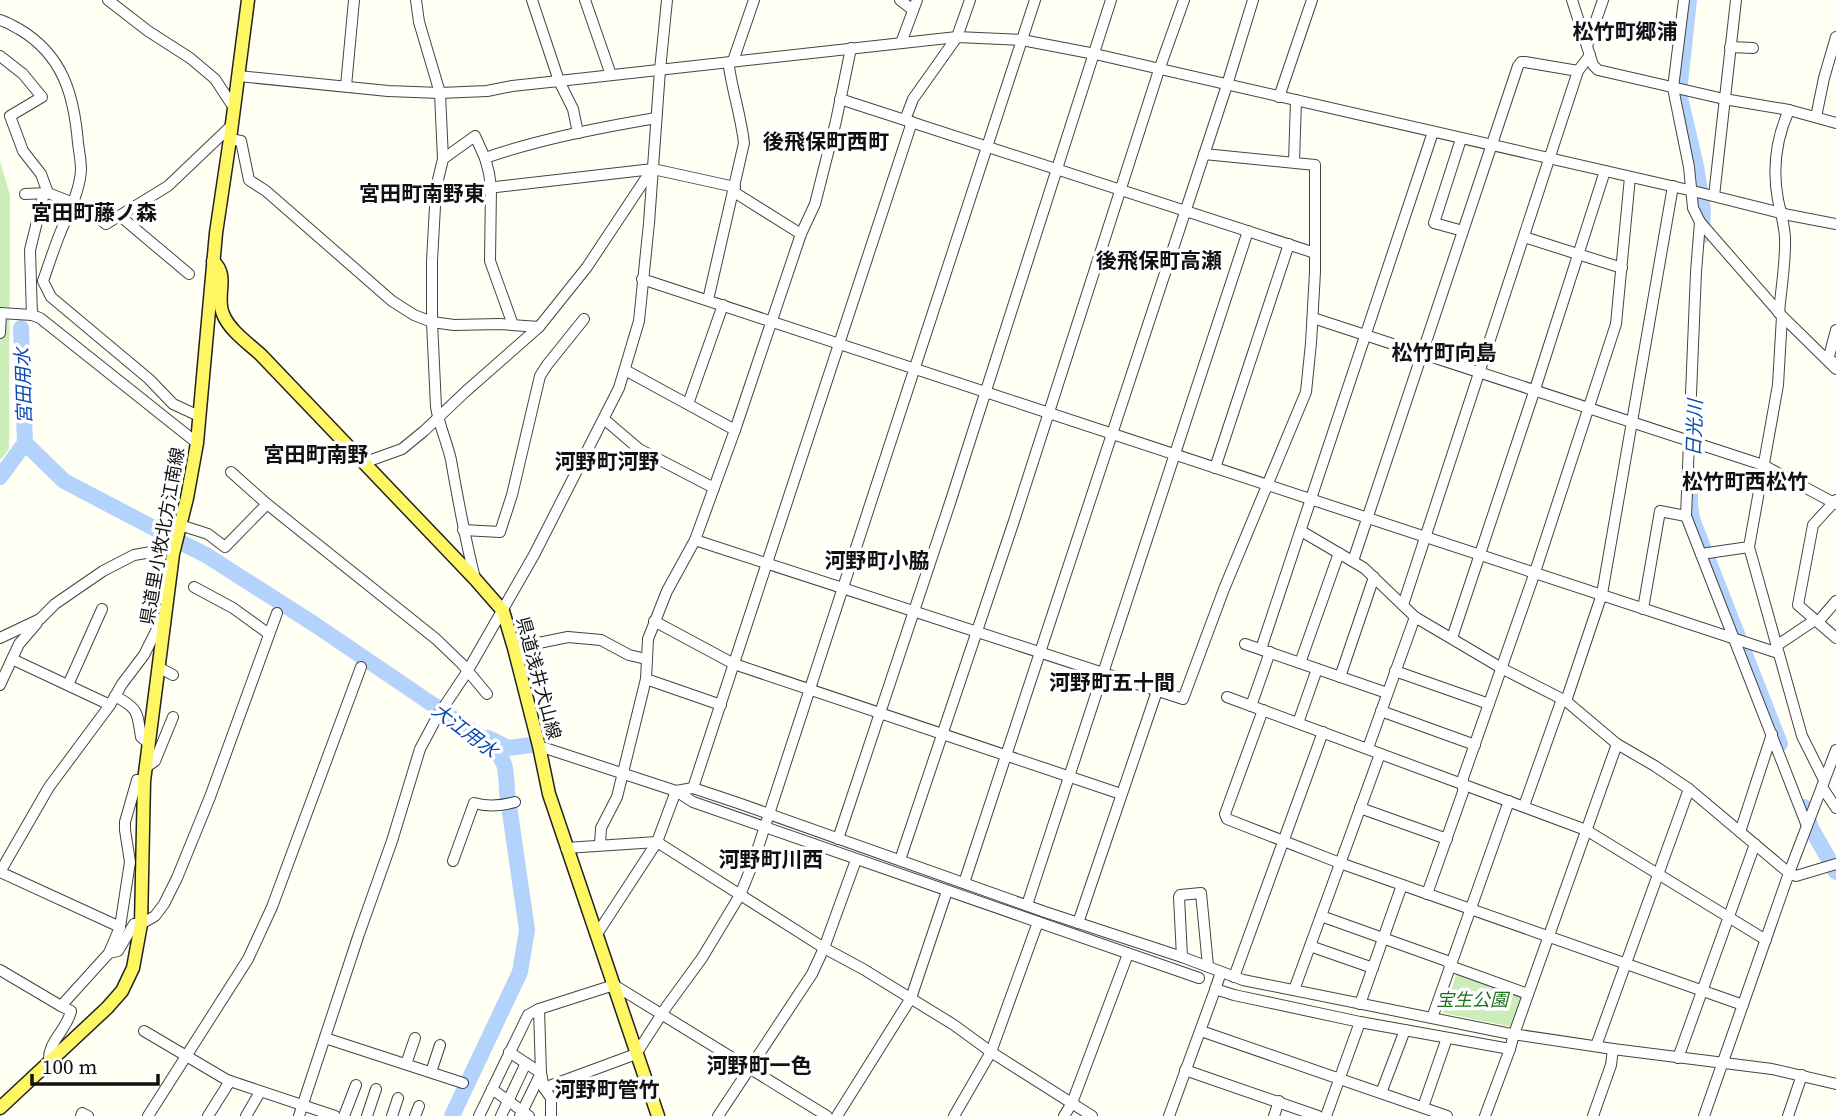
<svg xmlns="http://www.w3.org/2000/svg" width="1836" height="1116" viewBox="0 0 1836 1116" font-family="'Source Serif 4','Noto Sans JP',serif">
  <rect width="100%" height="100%" fill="#fffff4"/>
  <g fill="#cbeeb9">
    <polygon points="0,161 10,195 9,449 0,460"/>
    <polygon points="1457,973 1523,996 1513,1027 1443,1013"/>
  </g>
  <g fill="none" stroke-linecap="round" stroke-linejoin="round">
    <g stroke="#b3d3fc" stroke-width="16">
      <polyline points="1689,0 1679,93 1696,166 1703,210 1702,236"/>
      <polyline points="25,443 64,481 169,536"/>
      <polyline points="0,477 25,443 21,328"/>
      <polyline points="1690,493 1690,505 1692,519 1780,744"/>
      <path d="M182 543 206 555 314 624 482 738C505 761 506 759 507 792L527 930 520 972 452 1116"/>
      <polyline points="488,738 508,748 531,745"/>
      <polyline points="1804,807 1811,828 1836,872"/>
    </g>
    <defs>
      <g id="minor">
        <polyline points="108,0 148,31 190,58 215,79 234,108"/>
        <path d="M416 0 419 22 440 93 443 159 436 188 432 261V322L436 407C439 425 447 442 451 460 458 500 465 539 475 578"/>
        <polyline points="532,0 559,81 573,109 578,133"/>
        <polyline points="585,0 611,75"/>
        <polyline points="900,0 913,10"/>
        <polyline points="1572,0 1593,65 1598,70 1724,99 1789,110 1836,123"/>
        <polyline points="1684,0 1673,88 1689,167 1693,208 1700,222 1782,316 1836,369"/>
        <path d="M0 20C7 22 13 26 19 29 63 55 74 95 78 143 79 151 81 161 81 170 80 190 69 212 61 231 54 248 49 264 43 281L51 297 149 379 173 404 199 416"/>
        <polyline points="901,43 917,0"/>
        <polyline points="1587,46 1603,0"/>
        <polyline points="1730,47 1753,48"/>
        <polyline points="0,56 23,74 42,97 10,116 23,151 41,174 48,193"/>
        <polyline points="733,61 754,0"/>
        <polyline points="238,76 388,91 440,93 487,91 512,86 559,81 957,37 1022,40 1095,54 1693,191 1789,215 1836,224"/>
        <polyline points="346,86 354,0"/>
        <polyline points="1279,97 1312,0"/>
        <polyline points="840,99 1315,253"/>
        <polyline points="1816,117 1824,78 1836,37"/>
        <polyline points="905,120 913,99 957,37 970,0"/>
        <polyline points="230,139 241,141 249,180 266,191 392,301 414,315 432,322 454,325 499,324 539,327"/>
        <polyline points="1461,139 1434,223 1463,231"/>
        <path d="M485 158C540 139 598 128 656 118"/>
        <polyline points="443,159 475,136 485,158 489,173 491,188 490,261 513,325"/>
        <polyline points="1294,162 1296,100"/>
        <polyline points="734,192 801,234"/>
        <polyline points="25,194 48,193 86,208 106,224 168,186 232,125"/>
        <polyline points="435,194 653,169 735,187"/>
        <polyline points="1714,196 1736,0"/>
        <polyline points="120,216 189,274"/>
        <polyline points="1700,222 1696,272 1686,516 1807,826"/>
        <polyline points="1524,237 1622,268"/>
        <polyline points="642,279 1778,653"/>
        <path d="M708 300 744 143C741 117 733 93 729 67L730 62"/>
        <polyline points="0,313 32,315 40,318 197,443"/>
        <path d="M1779 313C1781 288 1786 262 1785 237 1784 224 1781 212 1778 200 1772 168 1776 139 1789 110"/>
        <polyline points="32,315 30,250 44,193"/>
        <polyline points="1782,316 1778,385 1749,547 1802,736 1824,780"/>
        <polyline points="1313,318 1763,465 1836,504"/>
        <polyline points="0,333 1,313"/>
        <polyline points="1832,361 1828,360 1836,330"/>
        <polyline points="625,370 735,430"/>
        <polyline points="688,404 723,305"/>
        <polyline points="604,419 639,449 714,488"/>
        <polyline points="363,463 402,449 424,431 464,393 539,327 587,267 652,169"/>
        <polyline points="1215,468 1289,244"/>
        <polyline points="231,472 267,504 436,639 462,664 487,694"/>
        <polyline points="1836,500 1813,525 1798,605 1836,638"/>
        <polyline points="180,525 208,534 225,547 267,504"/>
        <polyline points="463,530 500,532 512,495 540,376 547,365 584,319"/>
        <polyline points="1301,531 1364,568 1415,617 1503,669 1566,701 1617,744 1655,766 1689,789 1789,873 1796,876 1836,864"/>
        <polyline points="695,540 1183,699 1224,589 1306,392 1311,343 1315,272 1315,165 1204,154"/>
        <polyline points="1701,554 1749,547"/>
        <polyline points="1353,561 1518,66 1521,62 1525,62 1578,71"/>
        <polyline points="194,587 233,608 269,634"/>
        <polyline points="1403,605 1578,71 1590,55"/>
        <polyline points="1643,609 1660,511 1686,516"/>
        <polyline points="654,621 734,664 1121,794"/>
        <polyline points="1818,622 1836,601"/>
        <polyline points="0,638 40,619 55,604 103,571 134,555 174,548"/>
        <polyline points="1452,638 1536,386 1605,171"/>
        <polyline points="1245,644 1387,693"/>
        <polyline points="1776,646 1815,620"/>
        <polyline points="514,648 568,637 601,640 629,655 646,659"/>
        <polyline points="1261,649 1433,132"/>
        <polyline points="12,659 19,644 37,623"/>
        <polyline points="1300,663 1339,553"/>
        <polyline points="158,667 173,675"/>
        <polyline points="1395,671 1489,704"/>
        <polyline points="1340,677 1374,577"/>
        <polyline points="646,679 721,705"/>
        <polyline points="0,685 12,659 110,705"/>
        <polyline points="68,685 102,609"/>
        <path d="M115 696C139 709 137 712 141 737L148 743"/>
        <polyline points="1227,697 1586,830 1766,940"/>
        <polyline points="1566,701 1602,594 1673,186"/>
        <polyline points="1251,706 1270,652"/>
        <polyline points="1263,710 1225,814 1227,819 1340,863 1743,1005"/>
        <polyline points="1381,711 1475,745"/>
        <polyline points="1298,723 1317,669"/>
        <polyline points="539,746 676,791 693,802 1199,978"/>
        <polyline points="1368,748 1415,617"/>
        <polyline points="145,768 155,761 173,717"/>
        <polyline points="1822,787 1836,808"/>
        <polyline points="693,788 912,122"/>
        <polyline points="676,791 693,788 738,803 1045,912 1182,957 1243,980 1506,1033 1613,1049 1772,1069 1836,1084"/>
        <polyline points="1524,806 1562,699"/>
        <polyline points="1360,808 1447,839"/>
        <polyline points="1740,832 1772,734"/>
        <polyline points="838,839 951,500 1111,0"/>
        <polyline points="600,845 601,828 617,797 646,679 648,639 667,591 695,540 735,430 801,234 815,204 836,121 851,48"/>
        <polyline points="566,848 657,842 824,948 863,969 954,1025 991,1052 1092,1116"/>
        <polyline points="900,860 1014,521 1159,70 1184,0"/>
        <path d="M453 861 474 803C488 807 501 806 515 802"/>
        <polyline points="0,872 49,787 110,705 122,684 144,655 163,617"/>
        <polyline points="0,872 120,927 109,953"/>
        <polyline points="964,883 1227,85 1253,0"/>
        <polyline points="1427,894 1463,792 1463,778 1535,572 1616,324 1630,177"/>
        <polyline points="1027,905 1248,231"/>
        <polyline points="1321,916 1447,961 1450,966 1528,994"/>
        <polyline points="1078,923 1157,691"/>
        <polyline points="120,927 130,862 125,830 125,822 137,780 144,781"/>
        <polyline points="597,934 657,842 676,791"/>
        <polyline points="1310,946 1373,968"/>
        <polyline points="1182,957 1179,897 1180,895 1201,893 1208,966"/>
        <polyline points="0,970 61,1006 109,953 118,951 134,924 141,924 155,916 164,904 177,878 210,797 277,613"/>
        <polyline points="1234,977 1323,732"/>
        <polyline points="1215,989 1234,995 1360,1022 1510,1049"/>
        <polyline points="1294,990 1380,754"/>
        <polyline points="1360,1004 1402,885"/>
        <polyline points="539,1009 541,1073 544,1088 551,1098 551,1116"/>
        <polyline points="1432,1018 1509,801"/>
        <polyline points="144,1031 227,1080 335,1116"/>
        <polyline points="1201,1031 1447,1116"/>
        <polyline points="325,1038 463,1083"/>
        <polyline points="1596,1046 1689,789"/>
        <polyline points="509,1052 541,1073 520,1116"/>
        <polyline points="1678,1058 1755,844"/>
        <path d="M49 1062C47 1042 67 1030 71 1011L61 1006"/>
        <polyline points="406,1064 415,1038"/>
        <polyline points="1185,1070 1318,1116"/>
        <polyline points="431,1072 440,1045"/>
        <polyline points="544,1088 636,1054 667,1006 702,958 740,895 753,863 1035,0"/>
        <polyline points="492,1089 529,1116"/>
        <polyline points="1381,1093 1405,1030"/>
        <polyline points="1423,1107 1447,1038"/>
        <polyline points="81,1116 82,1113 88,1116"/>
        <polyline points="148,1116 248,959 272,907 361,667"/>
        <polyline points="208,1116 230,1081"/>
        <polyline points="246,1116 260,1092"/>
        <polyline points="299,1116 359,934 392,841 420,749 437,717 467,672 534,555 619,388 639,321 649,223 660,70 667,0"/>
        <polyline points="344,1116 356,1085"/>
        <polyline points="367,1116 376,1089"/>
        <polyline points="392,1116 398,1098"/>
        <polyline points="415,1116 419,1106"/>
        <polyline points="479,1116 528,1015 539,1009 614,985 827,1116"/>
        <polyline points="501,1116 526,1063"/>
        <polyline points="718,1116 812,974 824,948 856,860"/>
        <polyline points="837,1116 911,998 947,891"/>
        <polyline points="954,1116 991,1052 1038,922"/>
        <polyline points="1064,1116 1072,1103 1128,954"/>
        <polyline points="1169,1116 1215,990 1221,972"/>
        <polyline points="1274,1116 1279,1101"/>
        <polyline points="1326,1116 1360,1022"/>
        <polyline points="1485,1116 1510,1049 1514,1034 1617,744"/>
        <polyline points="1593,1116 1611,1065 1613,1049"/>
        <polyline points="1704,1116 1789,873 1836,750"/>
        <polyline points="1788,1116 1802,1075"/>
      </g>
      <g id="major">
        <path d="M213 261C230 276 215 296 223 314 229 330 249 344 261 355L475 579 503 611 514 648 539 746 549 794 658 1116"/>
        <polyline points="0,1108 107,1008 122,991 133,968 141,924 144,781 173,554 187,498 197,443 216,233 230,139 248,0"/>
      </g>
    </defs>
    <use href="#minor" stroke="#444" stroke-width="12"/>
    <use href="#major" stroke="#222" stroke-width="15"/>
    <use href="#minor" stroke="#fff" stroke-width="10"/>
    <use href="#major" stroke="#fff664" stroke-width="12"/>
  </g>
  <g text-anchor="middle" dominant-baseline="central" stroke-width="7" stroke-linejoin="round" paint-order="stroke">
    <g font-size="18" fill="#111" stroke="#fff">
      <text transform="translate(162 536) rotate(-80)">県道里小牧北方江南線</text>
      <text transform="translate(539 678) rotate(75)">県道浅井犬山線</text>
    </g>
    <g font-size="18" font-style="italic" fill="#1b7019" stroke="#fff">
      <text x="1472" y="999">宝生公園</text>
    </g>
    <g font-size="19" font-style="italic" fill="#0c4ab0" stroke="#fff">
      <text transform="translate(23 386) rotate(-92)">宮田用水</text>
      <text transform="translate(1694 428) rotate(-88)">日光川</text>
      <text transform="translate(465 730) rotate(37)">大江用水</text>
    </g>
    <g font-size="21" font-weight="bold" fill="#111" stroke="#fff">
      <text x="1625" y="31">松竹町郷浦</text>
      <text x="826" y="141">後飛保町西町</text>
      <text x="422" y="193">宮田町南野東</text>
      <text x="94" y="212">宮田町藤ノ森</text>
      <text x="1159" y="260">後飛保町高瀬</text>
      <text x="1444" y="352">松竹町向島</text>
      <text x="316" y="454">宮田町南野</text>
      <text x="607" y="461">河野町河野</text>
      <text x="1745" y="481">松竹町西松竹</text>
      <text x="877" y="560">河野町小脇</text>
      <text x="1112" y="682">河野町五十間</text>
      <text x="771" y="859">河野町川西</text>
      <text x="759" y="1065">河野町一色</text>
      <text x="607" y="1089">河野町管竹</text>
    </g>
  </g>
  <path d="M32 1074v10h126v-10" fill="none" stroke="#111111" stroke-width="3.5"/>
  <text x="42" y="1074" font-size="21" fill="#111111" stroke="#ffffff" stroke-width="5" paint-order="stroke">100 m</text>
</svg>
